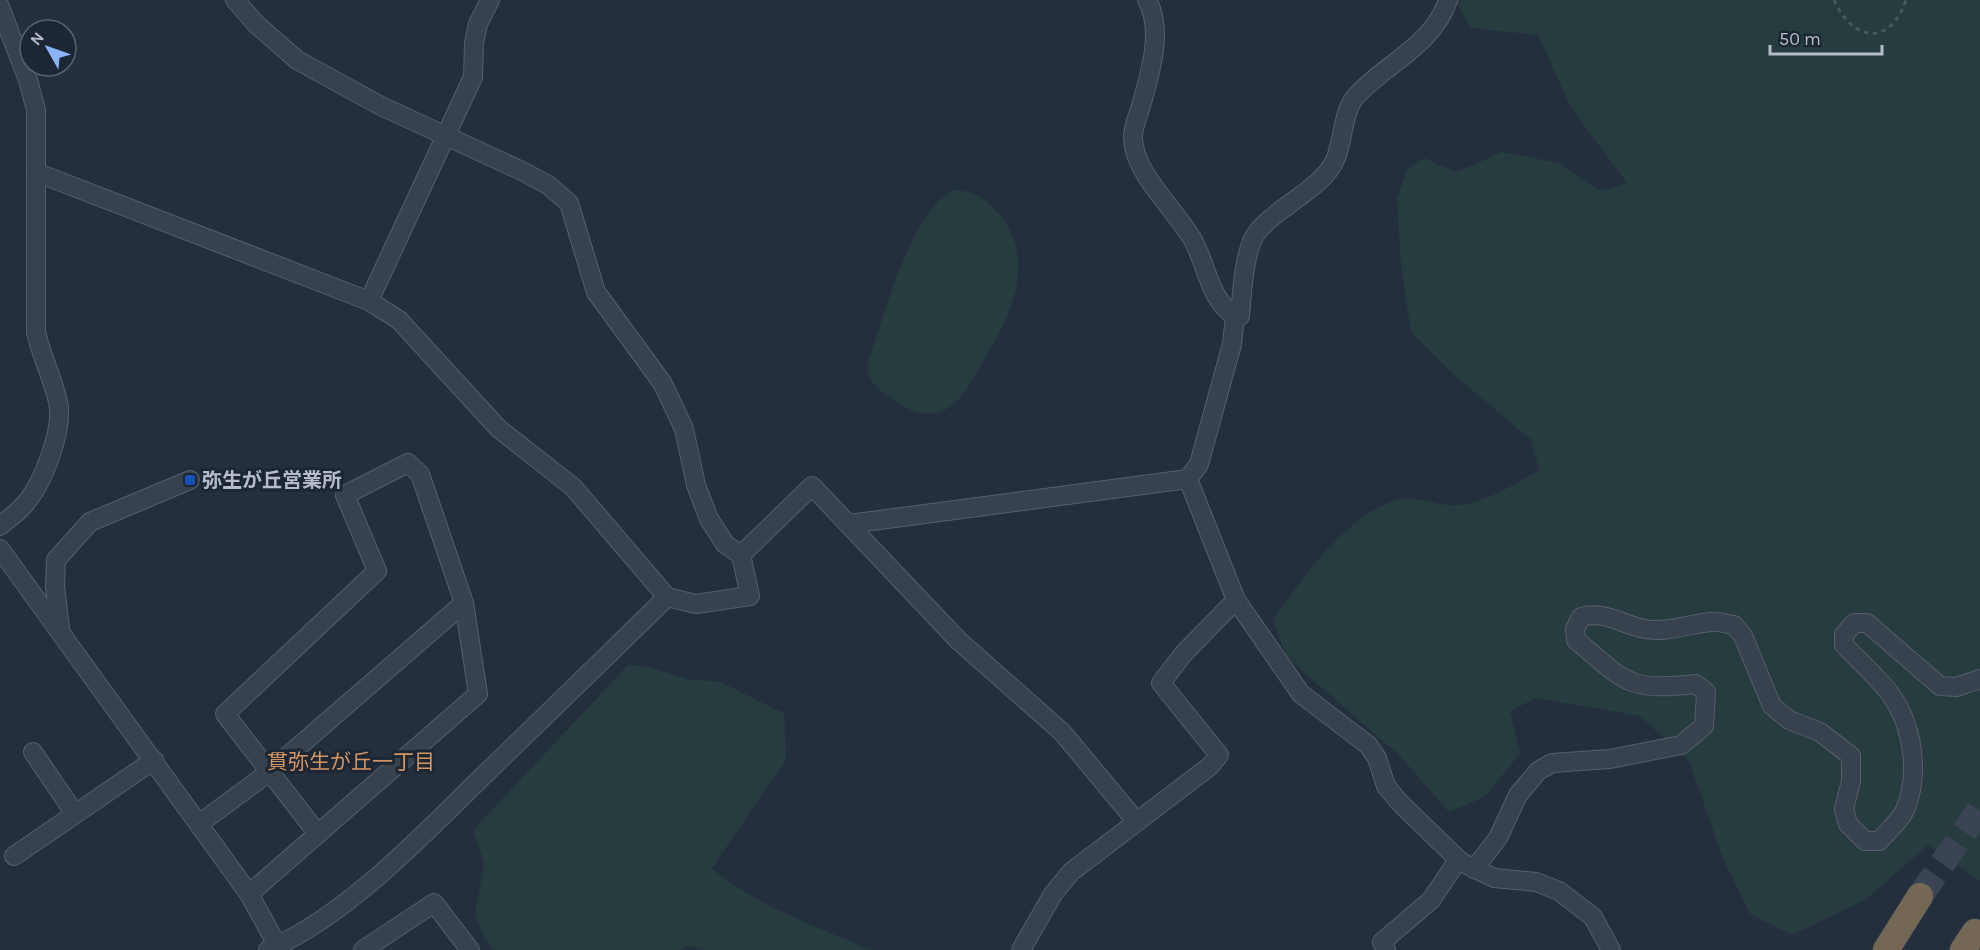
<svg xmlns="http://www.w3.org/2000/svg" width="1980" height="950" viewBox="0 0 1980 950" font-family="Karla,'Noto Sans JP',sans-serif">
  <rect width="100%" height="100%" fill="#242f3e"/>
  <g fill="#263c3f">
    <path d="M1452 0H1980V881L1928 845 1865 900 1792 935 1750 914 1723 859 1689 761 1640 716 1536 698 1510 711 1520 753 1486 796 1449 812 1398 754 1286 657 1273 619C1304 577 1347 512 1401 499 1419 495 1441 508 1460 505 1484 503 1519 482 1539 470L1531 440 1453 374 1411 332 1401 265 1397 199 1407 169 1424 158 1457 172 1502 152 1559 163 1601 191 1627 183 1571 108 1538 35 1470 28 1457 4Z"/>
    <path d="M953 190C975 191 984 197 999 214 1039 261 1009 319 981 365 972 380 961 403 944 410 925 418 907 410 892 399 879 390 867 381 867 365 883 320 910 212 953 190Z"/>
    <path d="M628 665 645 666 687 679 721 682 784 713 786 760 712 868C757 907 817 926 871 950H704L689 946 680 950H495L484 938 475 915 484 863 473 830Z"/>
  </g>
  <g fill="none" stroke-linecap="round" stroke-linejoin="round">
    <polyline stroke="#3a4453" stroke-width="26" stroke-dasharray="26 13" stroke-linecap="butt" points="1920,896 1980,809"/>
    <defs>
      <g id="minor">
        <path d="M0 7 28 80 36 110V332C41 356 53 378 58 402 64 429 43 484 24 505 17 513 8 519 0 526"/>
        <polyline points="38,173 369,301 399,320 499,429 573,487 667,597 696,604 750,596 741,555 725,544 709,519 696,485 684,429 663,384 596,292 569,203 548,185 522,171 381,106 297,60 256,24 235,0"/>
        <polyline points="369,301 473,77 474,43 478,24 490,0"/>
        <path d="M1235 316H1240C1242 294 1244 247 1258 231 1277 207 1323 188 1335 160 1344 140 1342 111 1357 95 1387 63 1434 44 1448 0"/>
        <polyline points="1188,479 1236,600 1301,694 1368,745 1377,758 1386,786 1400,803 1461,862 1494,878 1536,882 1559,891 1593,917 1611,950"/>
        <path d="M849 524 1188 479 1199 464 1232 344 1235 316C1210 300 1207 267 1194 242 1177 210 1133 174 1133 137 1133 127 1138 116 1141 106 1150 74 1164 30 1147 0"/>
        <polyline points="0,549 249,894 280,950"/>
        <polyline points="741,555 812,486 959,641 1062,732 1136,821"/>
        <polyline points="60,629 55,586 56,560 90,522 190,480"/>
        <polyline points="33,752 75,814"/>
        <polyline points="199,824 268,773 464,603"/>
        <polyline points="14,856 154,760"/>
        <path d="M1474 869 1498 838 1518 795 1538 771 1552 763 1610 759 1681 745 1704 726 1706 692 1696 684C1627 691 1627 683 1576 640L1575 629 1581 617C1605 610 1622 625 1645 629 1667 633 1689 624 1711 622 1718 621 1726 624 1734 625L1743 636 1772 706 1789 720 1820 732 1851 756V781L1844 809 1848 824 1865 841H1879C1887 832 1900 821 1905 810 1920 774 1913 726 1891 695 1878 677 1859 661 1844 645V635L1854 623H1867L1940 686 1956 687 1980 679"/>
        <polyline points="249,894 478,694 464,603 420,474 408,463 345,495 377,571 225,714 318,834"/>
        <path d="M268 950C347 915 419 839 480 779 543 718 605 658 667 597"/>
        <polyline points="363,950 434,903 470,950"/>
        <polyline points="1021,950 1053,894 1071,872 1210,766 1219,755 1161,683 1184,653 1236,600"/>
        <polyline points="1386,950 1382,942 1431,900 1458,860"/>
      </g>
      <g id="highway">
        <polyline points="1886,950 1920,896"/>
        <polyline points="1963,950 1975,932"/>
      </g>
    </defs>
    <use href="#minor" stroke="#565f6c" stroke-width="20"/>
    <use href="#highway" stroke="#434c59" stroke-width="27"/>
    <path stroke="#44595c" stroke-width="3" stroke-dasharray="4.5 4.5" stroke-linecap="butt" d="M1834 0C1853 42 1890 47 1906 0"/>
    <use href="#minor" stroke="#38414e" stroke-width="18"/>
    <use href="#highway" stroke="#746855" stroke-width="26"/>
  </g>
  <rect fill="#1a4fb4" stroke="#1d2633" stroke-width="2" x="184" y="474" width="12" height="12" rx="3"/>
  <g text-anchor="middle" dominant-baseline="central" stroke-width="6" stroke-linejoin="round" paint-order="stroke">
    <g font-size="20" font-weight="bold" fill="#b4bcc9" stroke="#1d2633" text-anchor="start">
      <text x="202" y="480">弥生が丘営業所</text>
    </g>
    <g font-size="21" fill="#d59563" stroke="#1d2633">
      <text x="351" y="762">貫弥生が丘一丁目</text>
    </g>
  </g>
  <g transform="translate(48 48) rotate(310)"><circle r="28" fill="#1d2633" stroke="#59626f" stroke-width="1.5"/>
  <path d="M0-4.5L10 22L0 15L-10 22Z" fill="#8ab4f8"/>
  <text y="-9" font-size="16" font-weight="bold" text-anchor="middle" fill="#b4bcc9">N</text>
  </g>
  <path d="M1770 45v9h112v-9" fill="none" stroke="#b4bcc9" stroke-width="3"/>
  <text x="1779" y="45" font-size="18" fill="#b4bcc9" stroke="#1d2633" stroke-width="4.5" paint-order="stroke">50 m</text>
</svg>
